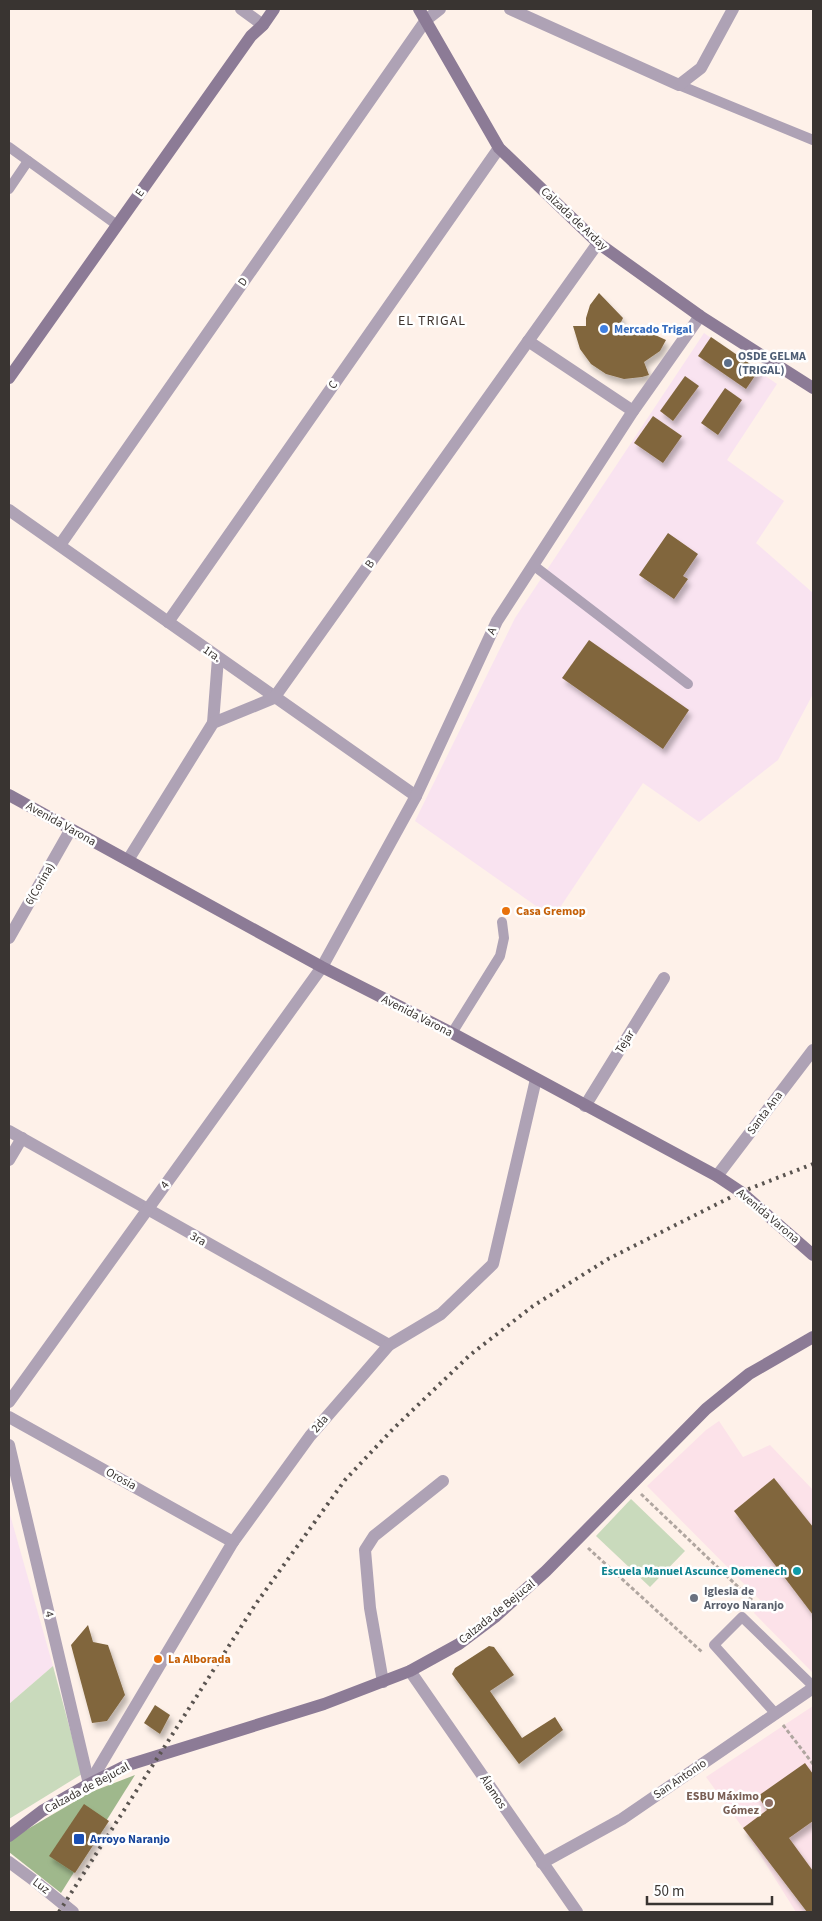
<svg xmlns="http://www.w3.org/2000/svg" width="822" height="1921" viewBox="0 0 822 1921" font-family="'Source Sans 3',sans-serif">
  <defs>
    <filter id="shadow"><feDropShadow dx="3" dy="5.5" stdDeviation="2.5" flood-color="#0004"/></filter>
  </defs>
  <rect width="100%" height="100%" fill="#fef1e9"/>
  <g fill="#f9e3f0">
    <polygon points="704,333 777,384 727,460 784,501 756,543 813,593 813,694 778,760 699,822 643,783 553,918 415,821 515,618"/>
    <polygon points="9,1511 53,1666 9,1704"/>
  </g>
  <g fill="#fce2e9">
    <polygon points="719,1421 743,1457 770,1445 813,1490 813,1673 754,1613 761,1601 647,1486 706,1430"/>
    <polygon points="813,1706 813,1912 796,1912 743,1828 706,1777"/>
  </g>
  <g fill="#c9dabc">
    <polygon points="631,1499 685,1551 650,1587 596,1536"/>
    <polygon points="53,1666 82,1774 9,1819 9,1704"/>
  </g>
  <polygon fill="#9fb88c" points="135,1775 61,1893 9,1852 9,1840 91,1792"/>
  <g fill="#81663d" filter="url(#shadow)">
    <polygon points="599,293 623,318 620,324 623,333 632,335 640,328 666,340 660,351 644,362 649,375 642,377 624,379 606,374 591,364 580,349 573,326 586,326 586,318 590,305"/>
    <polygon points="711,337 759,370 746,389 698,356"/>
    <polygon points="685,376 699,386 673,421 660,411"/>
    <polygon points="725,388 742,400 718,435 701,423"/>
    <polygon points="653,416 682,436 663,463 634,443"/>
    <polygon points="668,533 698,554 683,576 688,579 674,599 639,575"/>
    <polygon points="589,640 689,710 663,749 562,678"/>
    <polygon points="774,1478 813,1527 813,1615 734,1511"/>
    <polygon points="88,1625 93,1642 108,1645 125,1695 107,1721 92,1723 71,1645"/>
    <polygon points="489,1646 494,1647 514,1675 490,1691 522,1738 555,1717 563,1730 519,1764 452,1674 455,1668"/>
    <polygon points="155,1705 170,1715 160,1734 144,1723"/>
    <polygon points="805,1763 813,1774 813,1821 789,1838 813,1871 813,1912 807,1912 743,1828 767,1810 758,1796"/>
    <polygon points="84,1804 109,1821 75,1873 49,1856"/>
  </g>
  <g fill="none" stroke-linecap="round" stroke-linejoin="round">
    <g stroke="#b0a6a0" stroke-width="3" stroke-dasharray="4 2.5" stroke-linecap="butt">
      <polyline points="641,1494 755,1603 751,1608"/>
      <polyline points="588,1548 702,1652"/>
      <polyline points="783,1725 813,1764"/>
    </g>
    <g stroke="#aea2b5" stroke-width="10">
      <polyline points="679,85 813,140"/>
      <polyline points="9,147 117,225"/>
      <polyline points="9,189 28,161"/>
      <polyline points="533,565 688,684"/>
      <polyline points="452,1033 500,956 504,938 502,922"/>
      <polyline points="776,1714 714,1645 742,1617 813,1686"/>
    </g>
    <g stroke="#aea2b5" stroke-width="12">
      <polyline points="241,9 263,25"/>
      <polyline points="510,9 679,85 701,68 733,9"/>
      <polyline points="528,341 633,411"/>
      <polyline points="9,510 416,796"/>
      <polyline points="60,545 426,20 440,9"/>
      <polyline points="168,622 499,148"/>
      <polyline points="213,723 218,658"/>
      <polyline points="128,860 213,723 274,698 598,243"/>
      <polyline points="9,938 71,829"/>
      <polyline points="585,1106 664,978"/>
      <polyline points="9,1131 389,1345"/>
      <polyline points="9,1160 22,1138"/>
      <polyline points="717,1176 813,1050"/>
      <polyline points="9,1402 322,967 416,796 497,621 633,411 700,316"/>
      <polyline points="9,1417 233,1542"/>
      <polyline points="9,1445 89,1784"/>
      <polyline points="410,1671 577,1912"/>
      <polyline points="383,1682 370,1608 365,1550 374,1536 443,1481"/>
      <polyline points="89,1784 233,1542 310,1436 389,1345 441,1314 493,1264 536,1079"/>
      <polyline points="9,1862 36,1882 73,1912"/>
      <polyline points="542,1863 622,1819 813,1688"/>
    </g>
    <g stroke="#8c7b96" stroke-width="12">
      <polyline points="419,9 499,148 598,243 700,316 813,388"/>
      <polyline points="9,378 251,36 263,25 274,9"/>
      <polyline points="9,795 322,967 452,1033 717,1176 741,1192 813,1255"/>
      <polyline points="9,1836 42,1811 89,1784 125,1766 324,1704 410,1671 459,1644 495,1617 546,1571 706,1409 749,1374 813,1337"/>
    </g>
    <polyline stroke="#5a5450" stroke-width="4" stroke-dasharray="2.5 5" stroke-linecap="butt" points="59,1912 255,1605 345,1480 392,1430 470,1355 533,1306 608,1259 741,1192 813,1164"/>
  </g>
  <circle fill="#3f7fe0" stroke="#fff" stroke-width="2" cx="604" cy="329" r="5"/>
  <circle fill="#5c6f8a" stroke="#fff" stroke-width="2" cx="728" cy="363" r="5"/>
  <g fill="#e8710a" stroke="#fff" stroke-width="2">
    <circle cx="506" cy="911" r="5"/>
    <circle cx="158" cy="1659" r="5"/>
  </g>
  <circle fill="#0f9aa8" stroke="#fff" stroke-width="2" cx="797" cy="1571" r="5"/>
  <circle fill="#6b7280" stroke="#fff" stroke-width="2" cx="694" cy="1598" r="5"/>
  <circle fill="#8d6e63" stroke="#fff" stroke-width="2" cx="769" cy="1803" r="5"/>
  <rect fill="#1a4fb4" stroke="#fff" stroke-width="2" x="73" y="1833" width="12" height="12" rx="2.5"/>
  <g text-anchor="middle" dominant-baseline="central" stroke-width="5" stroke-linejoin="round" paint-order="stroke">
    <g font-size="12" fill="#393431" stroke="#fff">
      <text transform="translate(140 193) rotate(-55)">E</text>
      <text transform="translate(574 219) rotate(43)">Calzada de Arday</text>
      <text transform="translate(243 282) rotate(-55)">D</text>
      <text transform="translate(333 385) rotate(-55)">C</text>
      <text transform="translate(370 564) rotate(-55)">B</text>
      <text transform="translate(492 631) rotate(-65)">A</text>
      <text transform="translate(212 654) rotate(35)">1ra.</text>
      <text transform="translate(61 824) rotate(29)">Avenida Varona</text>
      <text transform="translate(40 884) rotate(-60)">6(Corina)</text>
      <text transform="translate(417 1016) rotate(27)">Avenida Varona</text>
      <text transform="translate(625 1042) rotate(-58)">Tejar</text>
      <text transform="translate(765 1113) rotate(-53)">Santa Ana</text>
      <text transform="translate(165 1185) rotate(-54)">4</text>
      <text transform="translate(768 1216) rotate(40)">Avenida Varona</text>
      <text transform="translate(198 1239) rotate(29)">3ra</text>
      <text transform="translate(320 1424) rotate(-49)">2da</text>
      <text transform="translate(121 1479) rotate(29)">Orosia</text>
      <text transform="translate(497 1612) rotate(-39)">Calzada de Bejucal</text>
      <text transform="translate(49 1614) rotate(77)">4</text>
      <text transform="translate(680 1779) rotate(-34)">San Antonio</text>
      <text transform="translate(87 1788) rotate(-28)">Calzada de Bejucal</text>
      <text transform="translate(493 1792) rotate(56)">Álamos</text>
      <text transform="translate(41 1886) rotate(38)">Luz</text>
    </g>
    <g font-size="12" font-weight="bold" fill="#366cbe" stroke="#fff" text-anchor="start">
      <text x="614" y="329">Mercado Trigal</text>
    </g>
    <g font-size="12" font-weight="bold" fill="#4e5e75" stroke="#fff" text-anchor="start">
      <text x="738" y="356">OSDE GELMA<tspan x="738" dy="14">(TRIGAL)</tspan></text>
    </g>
    <g font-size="12" font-weight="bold" fill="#c56008" stroke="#fff" text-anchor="start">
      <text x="516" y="911">Casa Gremop</text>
      <text x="168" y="1659">La Alborada</text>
    </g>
    <g font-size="12" font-weight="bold" fill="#0d838f" stroke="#fff" text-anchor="end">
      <text x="787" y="1571">Escuela Manuel Ascunce Domenech</text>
    </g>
    <g font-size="12" font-weight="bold" fill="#5b616d" stroke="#fff" text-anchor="start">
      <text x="704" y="1591">Iglesia de<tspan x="704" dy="14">Arroyo Naranjo</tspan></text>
    </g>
    <g font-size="12" font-weight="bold" fill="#785e54" stroke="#fff" text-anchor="end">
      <text x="759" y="1796">ESBU Máximo<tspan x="759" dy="14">Gómez</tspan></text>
    </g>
    <g font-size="12" font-weight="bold" fill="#164399" stroke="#fff" text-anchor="start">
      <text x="90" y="1839">Arroyo Naranjo</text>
    </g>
    <g font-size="14" letter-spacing="1" fill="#3f352f" stroke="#fff">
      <text x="432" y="321">EL TRIGAL</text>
    </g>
  </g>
  <rect width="822" height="1921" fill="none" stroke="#393431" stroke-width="20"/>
  <path d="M647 1896v8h125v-8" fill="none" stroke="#393431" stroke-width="2.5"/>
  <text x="654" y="1896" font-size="15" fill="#393431" stroke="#ffffff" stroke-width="4" paint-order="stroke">50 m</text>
</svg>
